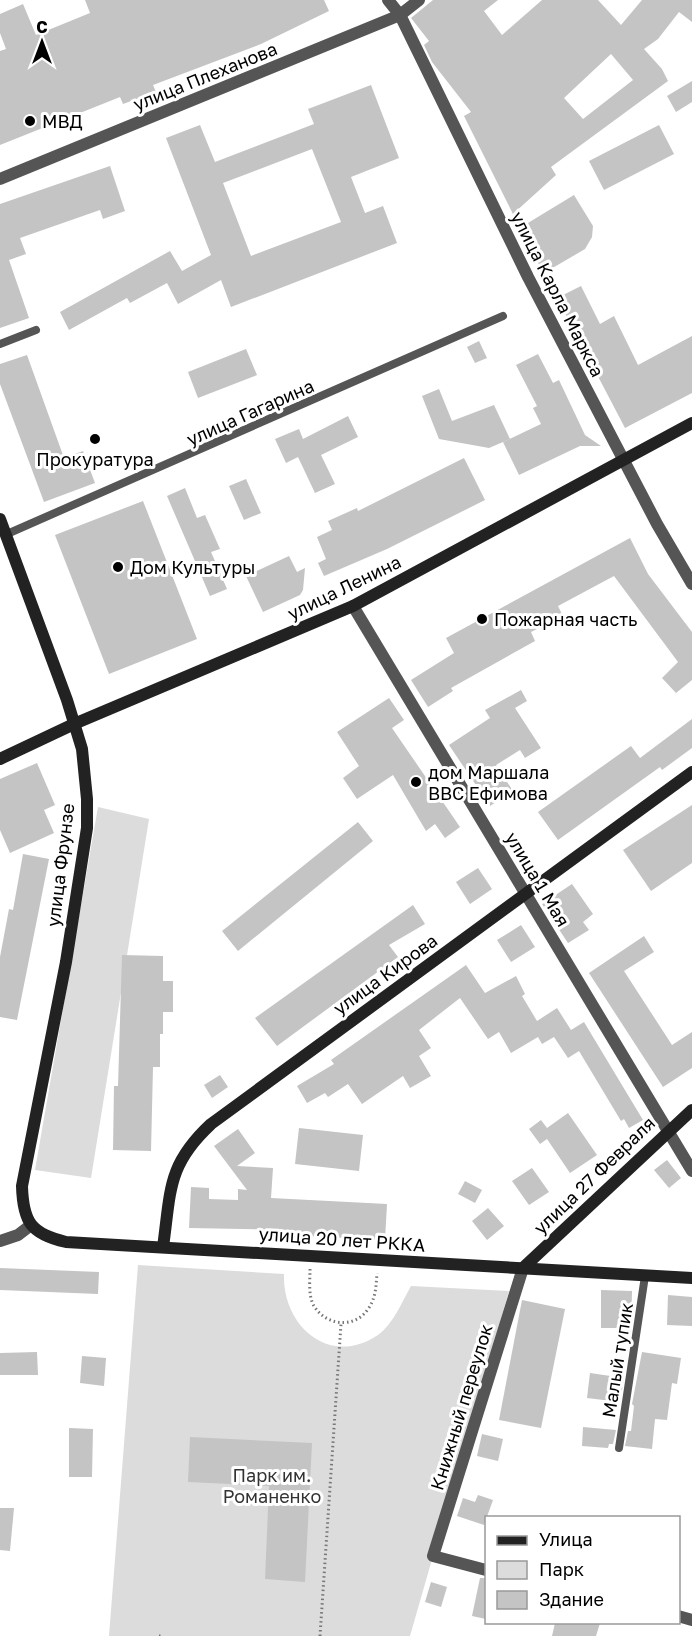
<svg xmlns="http://www.w3.org/2000/svg" width="692" height="1636" viewBox="0 0 692 1636" font-family="'Golos Text',sans-serif">
  <rect width="100%" height="100%" fill="#fff"/>
  <g fill="#dcdcdc">
    <polygon points="98,807 149,819 91,1178 35,1170"/>
    <path d="M138 1265 284 1274C282 1325 329 1368 378 1335 393 1324 402 1302 411 1286L509 1291 410 1636H109Z"/>
  </g>
  <g fill="#c4c4c4" fill-rule="evenodd">
    <polygon points="85,0 324,0 329,11 261,44 153,85 156,92 123,104 120,97 0,145 0,51 6,49 0,33 0,14 23,4 36,35 90,13"/>
    <path d="M433 0H498L484 11 502 35 542 0H598L621 25 642 0H692V22L679 12 658 39 644 49 662 69 668 81 551 167 556 175 513 214 464 116 471 112 432 62 424 45 429 41 411 18ZM611 54 633 80 583 119 564 98Z"/>
    <polygon points="692,81 692,102 676,112 667,96"/>
    <path d="M371 85 399 158 351 177 365 213 383 206 397 243 231 307 221 280 178 304 167 283 130 303 127 298 69 330 60 312 170 251 182 271 211 255 166 138 200 125 215 162 314 124 308 109ZM312 149 341 222 251 256 223 183Z"/>
    <polygon points="659,125 674,154 604,190 589,161"/>
    <polygon points="110,166 125,211 103,219 100,210 20,238 26,254 9,260 29,318 0,328 0,204"/>
    <polygon points="574,195 593,226 592,237 585,249 544,273 518,229"/>
    <polygon points="581,286 600,324 614,316 638,365 692,336 692,393 625,428 557,298"/>
    <polygon points="479,341 487,358 475,363 467,347"/>
    <polygon points="246,349 257,375 198,398 188,372"/>
    <polygon points="538,354 553,383 559,380 585,435 601,446 580,446 519,475 503,442 541,424 533,408 537,406 516,365"/>
    <polygon points="27,355 64,458 83,451 95,483 44,502 0,384 0,364"/>
    <polygon points="439,389 452,421 494,405 510,439 489,448 439,439 422,396"/>
    <polygon points="348,416 358,437 321,455 335,484 315,493 298,457 286,463 275,439 299,429 303,439"/>
    <polygon points="464,458 485,500 387,549 324,576 318,563 326,559 317,537 332,530 328,521 357,508 358,511"/>
    <polygon points="246,479 261,513 244,520 229,486"/>
    <polygon points="185,488 197,518 205,515 220,549 211,552 227,589 210,596 167,496"/>
    <polygon points="143,501 197,639 109,674 55,535"/>
    <polygon points="630,538 648,574 692,632 692,680 676,693 662,678 678,662 614,576 558,606 563,616 531,632 535,641 451,688 453,691 428,707 411,680 454,653 446,638"/>
    <polygon points="289,556 297,572 305,568 303,590 300,595 263,612 246,576"/>
    <polygon points="521,690 527,701 515,708 541,748 525,758 520,750 496,765 513,791 490,806 449,745 490,718 485,710"/>
    <polygon points="389,698 404,720 392,728 460,827 445,838 435,824 426,831 393,775 357,799 343,778 359,766 337,732"/>
    <polygon points="692,719 692,748 662,770 660,767 558,840 538,812 631,746 640,758"/>
    <polygon points="37,763 55,805 44,810 54,833 10,853 0,830 0,779"/>
    <polygon points="692,805 692,863 651,891 623,850"/>
    <polygon points="358,822 373,841 238,951 222,931"/>
    <polygon points="23,854 49,859 17,1020 0,1017 0,957 9,909 13,910"/>
    <polygon points="478,868 492,889 470,904 456,882"/>
    <polygon points="572,884 593,914 583,922 589,930 568,943 542,904"/>
    <polygon points="413,905 425,924 389,945 398,957 277,1046 255,1018"/>
    <polygon points="521,925 535,947 511,962 497,940"/>
    <polygon points="644,936 654,952 624,971 672,1045 692,1032 692,1068 663,1087 589,973"/>
    <polygon points="122,955 163,956 163,981 173,981 173,1012 163,1012 163,1034 160,1034 160,1067 153,1067 151,1151 113,1150 114,1086 118,1086"/>
    <polygon points="466,965 485,993 516,976 525,994 522,996 537,1021 557,1008 571,1030 584,1022 643,1120 629,1128 624,1119 621,1121 579,1051 568,1058 554,1037 542,1044 538,1037 511,1053 499,1032 488,1039 460,998 419,1030 431,1048 419,1056 431,1076 410,1088 403,1076 362,1104 348,1084 328,1097 325,1093 307,1103 297,1086 334,1064 331,1060"/>
    <polygon points="220,1075 228,1087 212,1098 204,1085"/>
    <polygon points="568,1113 597,1155 570,1173 547,1139 540,1144 529,1129 541,1120 547,1128"/>
    <polygon points="299,1128 363,1135 359,1171 295,1164"/>
    <polygon points="238,1129 255,1153 237,1166 273,1168 271,1198 387,1204 385,1240 287,1235 288,1230 189,1228 191,1187 209,1188 209,1199 238,1200 238,1189 247,1190 214,1146"/>
    <polygon points="667,1160 681,1178 669,1188 654,1170"/>
    <polygon points="532,1168 549,1192 529,1205 512,1181"/>
    <polygon points="465,1181 482,1190 475,1203 458,1194"/>
    <polygon points="488,1208 504,1226 487,1240 472,1221"/>
    <polygon points="0,1268 99,1272 98,1294 0,1290"/>
    <polygon points="601,1290 632,1291 631,1328 601,1328"/>
    <polygon points="668,1295 692,1297 692,1326 667,1325"/>
    <polygon points="522,1300 565,1309 541,1428 499,1420"/>
    <polygon points="37,1352 38,1375 0,1375 0,1353"/>
    <polygon points="642,1352 681,1358 677,1384 672,1383 667,1420 655,1419 652,1449 625,1446 628,1431 631,1431 634,1406 632,1404"/>
    <polygon points="82,1356 106,1358 104,1386 80,1383"/>
    <polygon points="590,1373 624,1378 620,1402 587,1398"/>
    <polygon points="583,1427 616,1430 613,1444 609,1444 608,1448 582,1446"/>
    <polygon points="69,1428 93,1429 92,1477 69,1477"/>
    <polygon points="482,1434 503,1439 498,1461 477,1456"/>
    <polygon points="190,1437 312,1443 305,1582 265,1579 269,1486 188,1482"/>
    <polygon points="478,1495 493,1500 484,1525 457,1516 463,1498 475,1502"/>
    <polygon points="0,1508 14,1508 10,1551 0,1550"/>
    <polygon points="480,1578 486,1578 486,1619 472,1616"/>
    <polygon points="431,1582 447,1587 441,1607 425,1602"/>
    <polygon points="555,1623 600,1623 596,1636 552,1636"/>
  </g>
  <g fill="none" stroke-linecap="round" stroke-linejoin="round">
    <g stroke="#777" stroke-width="3" stroke-dasharray="1.5 3" stroke-linecap="butt">
      <path d="M310 1269C310 1281 308 1296 314 1306 326 1326 355 1329 368 1309 376 1298 376 1286 377 1273"/>
      <polyline points="159,1636 161,1636"/>
      <polyline points="320,1636 341,1324"/>
    </g>
    <g stroke="#555" stroke-width="8">
      <polyline points="0,344 36,330"/>
      <polyline points="7,534 503,316"/>
      <polyline points="619,1448 645,1276"/>
    </g>
    <g stroke="#555" stroke-width="12">
      <polyline points="388,0 400,15 528,277 657,524 692,584"/>
      <polyline points="0,179 400,15 419,0"/>
      <polyline points="353,606 692,1171"/>
      <polyline points="0,1241 18,1235 31,1225"/>
      <polyline points="486,1570 433,1556 523,1268"/>
      <polyline points="678,1616 692,1620"/>
    </g>
    <g stroke="#222" stroke-width="12">
      <path d="M0 519 67 700 82 749 87 799V828L66 962 22 1186C23 1222 31 1234 66 1242L692 1278"/>
      <polyline points="0,759 74,724 353,606 692,423"/>
      <path d="M163 1247C171 1190 167 1165 211 1124L692 772"/>
      <polyline points="523,1268 692,1110"/>
    </g>
  </g>
  <g fill="#000" stroke="#fff" stroke-width="2">
    <circle cx="30" cy="121" r="6"/>
    <circle cx="95" cy="439" r="6"/>
    <circle cx="118" cy="567" r="6"/>
    <circle cx="482" cy="619" r="6"/>
    <circle cx="416" cy="782" r="6"/>
  </g>
  <g text-anchor="middle" dominant-baseline="central" stroke-width="6" stroke-linejoin="round" paint-order="stroke">
    <g font-size="18" fill="#000" stroke="#fff">
      <text transform="translate(205 76) rotate(-22)">улица Плеханова</text>
      <text transform="translate(558 294) rotate(63)">улица Карла Маркса</text>
      <text transform="translate(250 412) rotate(-24)">улица Гагарина</text>
      <text transform="translate(344 587) rotate(-26)">улица Ленина</text>
      <text transform="translate(60 865) rotate(-83)">улица Фрунзе</text>
      <text transform="translate(538 879) rotate(59)">улица 1 Мая</text>
      <text transform="translate(385 974) rotate(-36)">улица Кирова</text>
      <text transform="translate(594 1175) rotate(-44)">улица 27 Февраля</text>
      <text transform="translate(342 1239) rotate(4)">улица 20 лет РККА</text>
      <text transform="translate(617 1360) rotate(-81)">Малый тупик</text>
      <text transform="translate(461 1407) rotate(-73)">Книжный переулок</text>
    </g>
    <g font-size="18" fill="#000" stroke="#fff" text-anchor="start">
      <text x="42" y="121">МВД</text>
      <text x="95" y="459" text-anchor="middle">Прокуратура</text>
      <text x="130" y="567">Дом Культуры</text>
      <text x="494" y="619">Пожарная часть</text>
      <text x="428" y="772">дом Маршала<tspan x="428" dy="21">ВВС Ефимова</tspan></text>
    </g>
    <g font-size="18" fill="#333" stroke="#fff">
      <text x="272" y="1475">Парк им.<tspan x="272" dy="21">Романенко</tspan></text>
    </g>
  </g>
  <rect x="485" y="1516" width="195" height="108" fill="#ffffff" stroke="#999999" stroke-width="1.5"/>
  <rect x="497" y="1536" width="30" height="9" fill="#222222" stroke="#999999" stroke-width="1.5"/>
  <text x="539" y="1546" font-size="18" fill="#000000">Улица</text>
  <rect x="497" y="1561" width="30" height="18" fill="#dcdcdc" stroke="#999999" stroke-width="1.5"/>
  <text x="539" y="1576" font-size="18" fill="#000000">Парк</text>
  <rect x="497" y="1591" width="30" height="18" fill="#c4c4c4" stroke="#999999" stroke-width="1.5"/>
  <text x="539" y="1606" font-size="18" fill="#000000">Здание</text>
  <g transform="translate(42 42)" stroke="#ffffff" stroke-width="4.5" paint-order="stroke">
  <path d="M0-4.5L10 22L0 15L-10 22Z" fill="#000000"/>
  <text y="-9" font-size="16" font-weight="bold" text-anchor="middle" fill="#000000">С</text>
  </g>
</svg>
